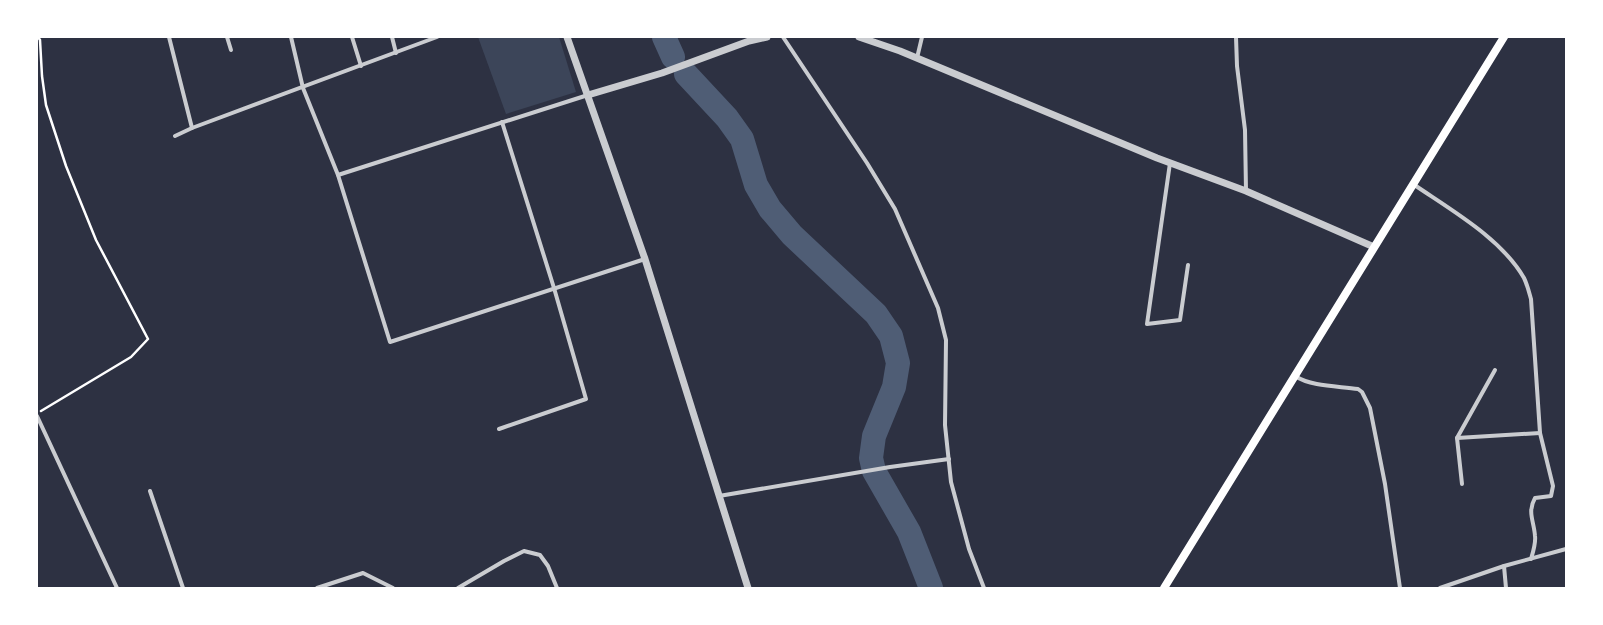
<svg xmlns="http://www.w3.org/2000/svg" width="1603" height="625" viewBox="0 0 1603 625" font-family="Figtree,sans-serif">
  <rect width="100%" height="100%" fill="#2d3142"/>
  <polygon fill="#3c4559" points="478,37 559,37 576,92 506,114"/>
  <g fill="none" stroke-linecap="round" stroke-linejoin="round">
    <g stroke="#4f5d75" stroke-width="24">
      <polyline points="664,37 673,57"/>
      <polyline points="686,74 727,118 742,139 756,185 770,209 792,235 876,314 891,336 898,363 894,387 874,436 871,458 874,471 909,532 931,588"/>
    </g>
    <polyline stroke="#fff" stroke-width="2.5" points="38,37 40,40 42,76 46,105 66,166 96,240 148,339 131,357 41,411"/>
    <g stroke="#caccd0" stroke-width="4">
      <polyline points="169,37 192,128"/>
      <polyline points="227,37 231,50"/>
      <polyline points="291,37 303,88 338,175 390,342 645,259"/>
      <polyline points="352,37 361,66"/>
      <polyline points="392,37 396,53"/>
      <polyline points="783,37 867,163 895,209 938,308 946,340 945,425 951,482 969,549 984,588"/>
      <polyline points="1236,37 1237,66 1245,130 1246,191"/>
      <polyline points="917,58 922,37"/>
      <polyline points="175,136 192,128 437,37"/>
      <polyline points="1170,163 1147,324 1180,320 1188,265"/>
      <polyline points="338,175 588,95"/>
      <path d="M1413 184C1451 210 1501 238 1524 278 1527 284 1529 292 1531 299L1540 433 1553 486 1551 496 1535 498C1527 512 1534 521 1535 536 1536 543 1533 552 1531 559"/>
      <path d="M1295 376C1312 387 1338 386 1358 389L1362 392 1370 408 1385 484 1400 588"/>
      <polyline points="37,416 117,588"/>
      <polyline points="499,429 586,399 554,288 502,122"/>
      <polyline points="1457,438 1540,433"/>
      <polyline points="1462,484 1457,438 1495,370"/>
      <polyline points="150,491 183,588"/>
      <polyline points="719,496 890,467 949,459"/>
      <polyline points="1504,566 1506,588"/>
      <polyline points="317,588 363,573 393,588"/>
      <polyline points="458,588 504,561 524,551 540,555 548,566 557,588"/>
      <polyline points="1440,588 1504,566 1566,549"/>
    </g>
    <g stroke="#caccd0" stroke-width="7">
      <polyline points="567,37 645,259 748,588"/>
      <polyline points="859,37 900,51 1157,158 1246,191 1374,247"/>
      <polyline points="588,95 662,73 749,41 767,37"/>
    </g>
    <polyline stroke="#fff" stroke-width="8" points="1164,588 1504,37"/>
  </g>
  <rect width="1603" height="625" fill="none" stroke="#ffffff" stroke-width="76"/>
</svg>
